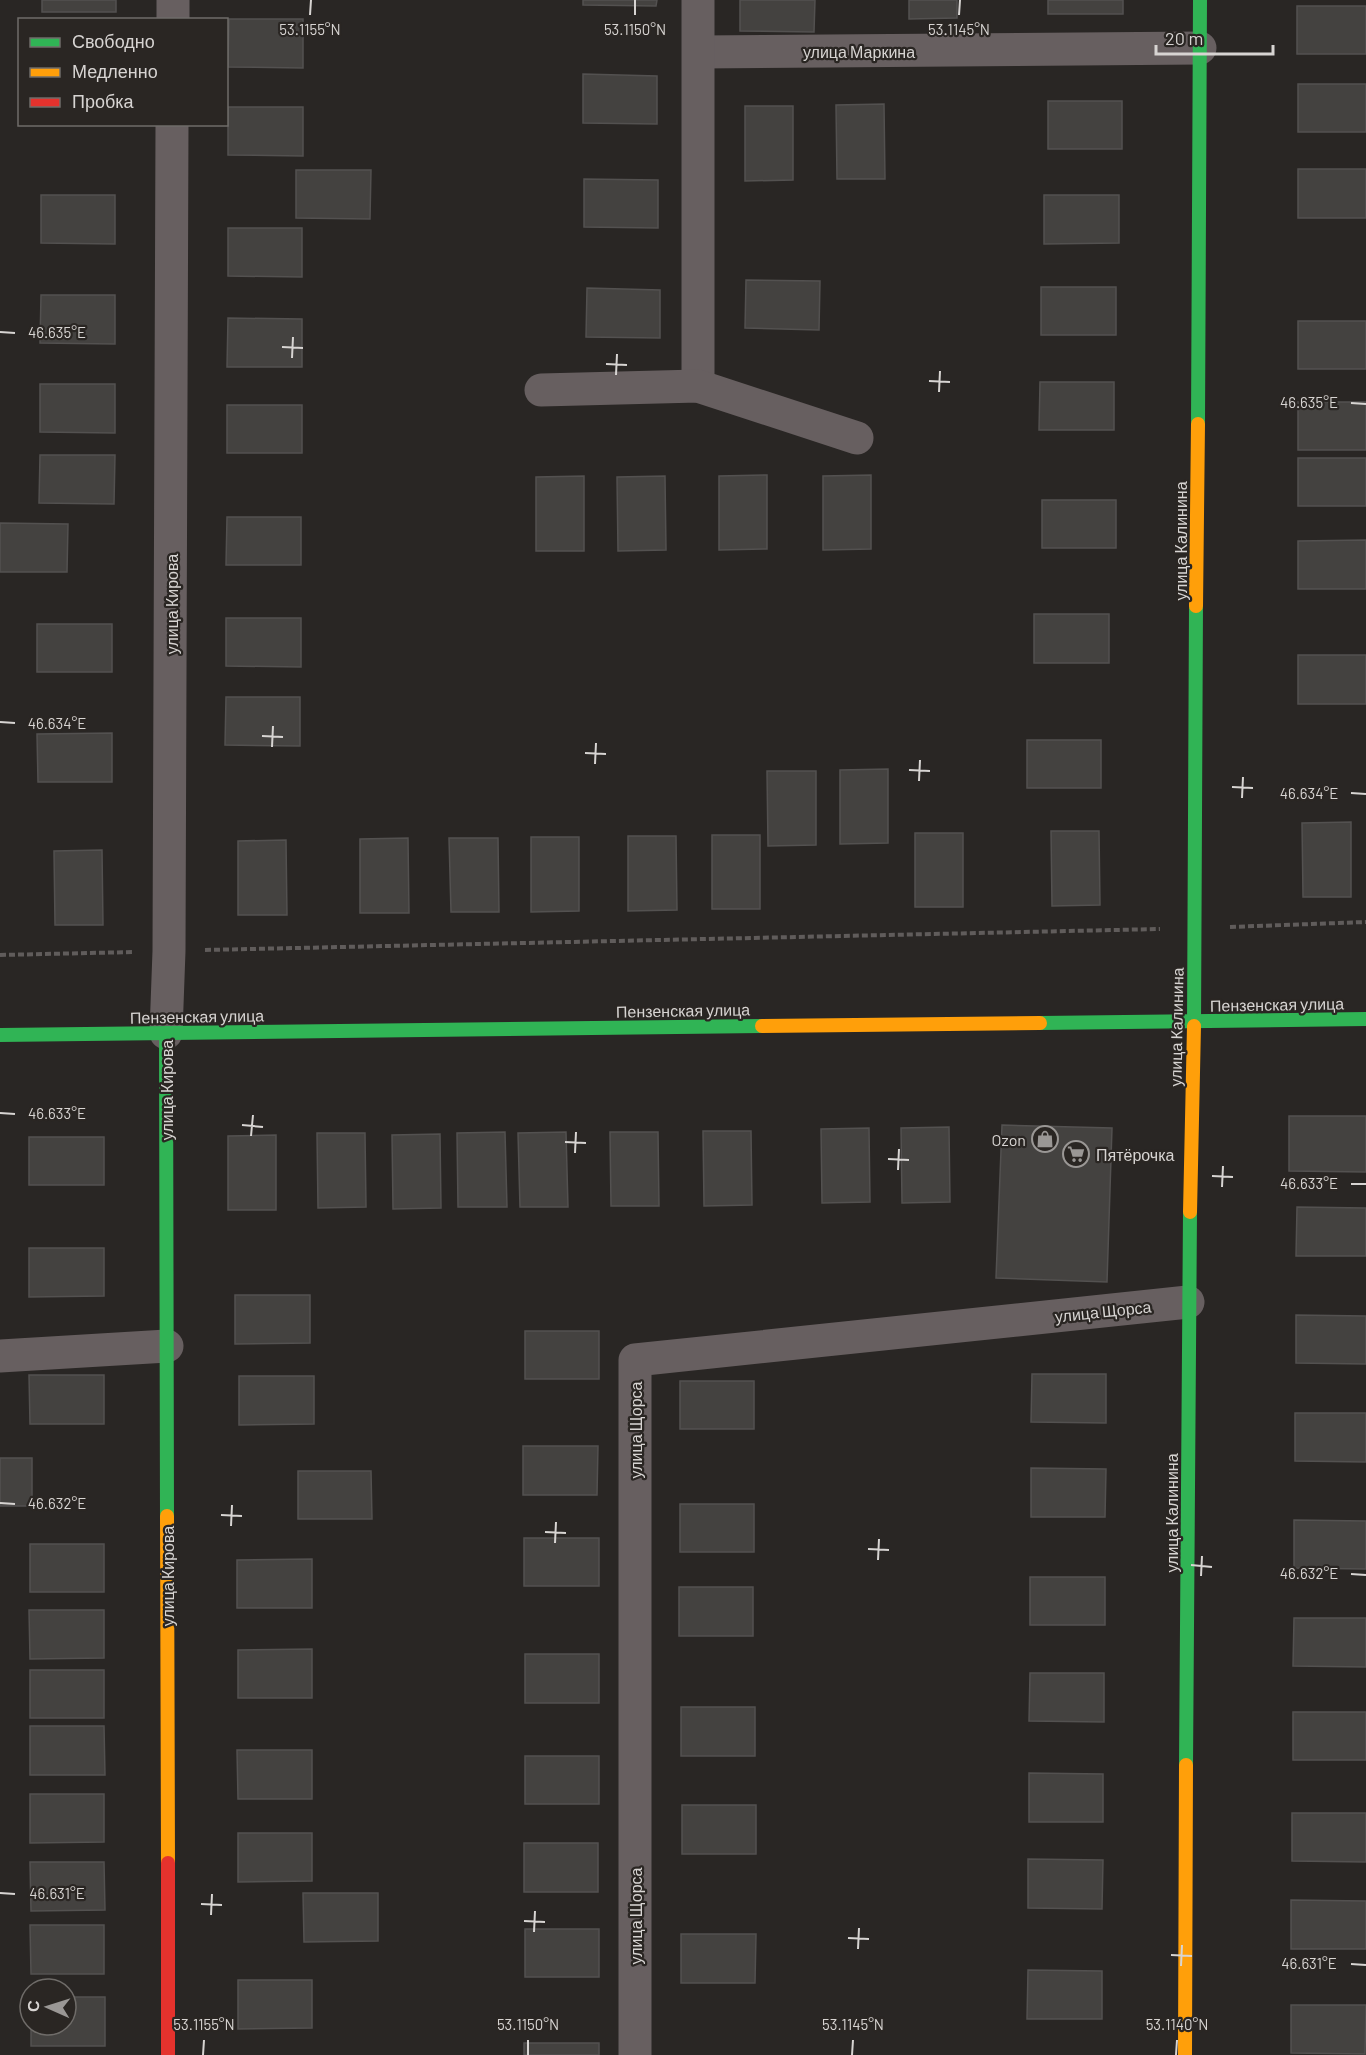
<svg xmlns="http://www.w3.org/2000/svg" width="1366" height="2055" viewBox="0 0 1366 2055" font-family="Barlow,sans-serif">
  <rect width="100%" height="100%" fill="#292624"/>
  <g fill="#444240" stroke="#535150" stroke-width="1.5">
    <rect x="42" y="0" width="74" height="12"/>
    <polygon points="583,0 657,0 656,6 583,5"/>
    <polygon points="740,0 815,0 814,32 740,31"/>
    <polygon points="909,0 957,0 957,18 909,19"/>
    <rect x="1048" y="0" width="75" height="14"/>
    <rect x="1297" y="6" width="69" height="48"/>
    <polygon points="229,19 303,19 303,68 228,67"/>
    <polygon points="583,74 657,76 657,124 583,123"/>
    <rect x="1298" y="84" width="68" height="48"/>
    <rect x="1048" y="101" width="74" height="48"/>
    <polygon points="884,104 885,179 837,179 836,105"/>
    <polygon points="745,106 793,106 793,180 745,181"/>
    <polygon points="228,107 303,107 303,156 228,155"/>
    <rect x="1298" y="169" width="68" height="49"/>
    <polygon points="296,170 371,170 370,219 296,218"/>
    <polygon points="584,179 658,180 658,228 584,227"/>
    <polygon points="41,195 115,195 115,244 41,243"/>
    <polygon points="1044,195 1119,195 1119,243 1044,244"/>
    <polygon points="228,228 302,228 302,277 228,276"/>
    <polygon points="746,280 820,281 819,330 745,328"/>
    <rect x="1041" y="287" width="75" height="48"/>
    <polygon points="587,288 660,290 660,338 586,337"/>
    <polygon points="41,295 115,295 115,344 40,343"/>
    <polygon points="228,318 302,319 302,367 227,367"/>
    <rect x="1298" y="321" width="68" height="48"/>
    <polygon points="1040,382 1114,382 1114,430 1039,430"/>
    <polygon points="40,384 115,384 115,433 40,432"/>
    <rect x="1298" y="402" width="68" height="48"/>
    <rect x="227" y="405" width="75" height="48"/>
    <polygon points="40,455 115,455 114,504 39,503"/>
    <rect x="1298" y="458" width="68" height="48"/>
    <polygon points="767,475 767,549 719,550 719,476"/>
    <polygon points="871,475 871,549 823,550 823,476"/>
    <polygon points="584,476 584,551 536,551 536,477"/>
    <polygon points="665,476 666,550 618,551 617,477"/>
    <rect x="1042" y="500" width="74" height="48"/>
    <polygon points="227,517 301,517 301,565 226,565"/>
    <polygon points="0,523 68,524 67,572 0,572"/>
    <polygon points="1366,540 1366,589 1298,589 1298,541"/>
    <rect x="1034" y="614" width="75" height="49"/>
    <polygon points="226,618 301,618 301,667 226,666"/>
    <rect x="37" y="624" width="75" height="48"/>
    <rect x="1298" y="655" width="68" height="49"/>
    <polygon points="226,697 300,697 300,746 225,745"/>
    <polygon points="112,733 112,782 38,782 37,734"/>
    <rect x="1027" y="740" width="74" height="48"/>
    <polygon points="888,769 888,843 840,844 840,770"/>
    <polygon points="767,771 816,771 816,845 768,846"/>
    <polygon points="1351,822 1351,897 1303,897 1302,823"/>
    <polygon points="1051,831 1099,831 1100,905 1052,906"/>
    <rect x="915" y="833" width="48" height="74"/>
    <rect x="712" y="835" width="48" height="74"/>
    <polygon points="628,836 676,836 677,910 628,911"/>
    <polygon points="531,837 579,837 579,911 531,912"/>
    <polygon points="408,838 409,913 360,913 360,839"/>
    <polygon points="449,838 498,838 499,912 451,912"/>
    <polygon points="286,840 287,915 238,915 238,841"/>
    <polygon points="102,850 103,925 55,925 54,851"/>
    <polygon points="1289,1116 1366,1116 1366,1172 1289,1171"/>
    <polygon points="1002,1125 1112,1128 1107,1282 996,1278"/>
    <polygon points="949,1127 950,1202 902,1203 901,1128"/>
    <polygon points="869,1128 870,1202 822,1203 821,1129"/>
    <polygon points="703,1131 751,1131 752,1205 704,1206"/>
    <polygon points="505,1132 507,1207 458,1207 457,1133"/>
    <polygon points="566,1132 568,1207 520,1207 518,1133"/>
    <polygon points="610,1132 658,1132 659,1206 611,1206"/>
    <polygon points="317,1133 365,1133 366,1207 318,1208"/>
    <polygon points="440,1134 441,1208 393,1209 392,1135"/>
    <polygon points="276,1135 276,1210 228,1210 228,1136"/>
    <rect x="29" y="1137" width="75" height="48"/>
    <polygon points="1297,1207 1366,1208 1366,1256 1296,1256"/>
    <polygon points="29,1248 104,1248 104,1296 29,1297"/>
    <polygon points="235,1295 310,1295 310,1343 235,1344"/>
    <polygon points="1296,1315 1366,1316 1366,1364 1296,1363"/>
    <rect x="525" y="1331" width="74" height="48"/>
    <polygon points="1032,1374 1106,1374 1106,1423 1031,1422"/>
    <polygon points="29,1375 104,1375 104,1424 30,1424"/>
    <polygon points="239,1376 314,1376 314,1424 239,1425"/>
    <rect x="680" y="1381" width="74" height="48"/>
    <polygon points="1295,1413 1366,1413 1366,1462 1295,1461"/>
    <polygon points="523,1446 598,1446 597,1495 523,1495"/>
    <rect x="0" y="1458" width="32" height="48"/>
    <polygon points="1031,1468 1106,1469 1105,1517 1031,1517"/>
    <polygon points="298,1471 371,1471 372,1519 298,1519"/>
    <rect x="680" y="1504" width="74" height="48"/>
    <polygon points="1294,1520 1366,1521 1366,1569 1294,1568"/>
    <rect x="524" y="1538" width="75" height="48"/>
    <rect x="30" y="1544" width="74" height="48"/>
    <polygon points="312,1559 312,1608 237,1608 237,1560"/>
    <rect x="1030" y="1577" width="75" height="48"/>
    <rect x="679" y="1587" width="74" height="49"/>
    <polygon points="29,1610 104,1610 104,1658 30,1659"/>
    <polygon points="1294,1618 1366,1618 1366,1667 1293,1666"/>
    <polygon points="312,1649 312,1698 238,1698 238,1650"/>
    <rect x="525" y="1654" width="74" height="49"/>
    <rect x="30" y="1670" width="74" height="48"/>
    <polygon points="1030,1673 1104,1673 1104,1722 1029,1721"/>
    <rect x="681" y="1707" width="74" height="49"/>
    <rect x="1293" y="1712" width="73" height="48"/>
    <polygon points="30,1726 104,1726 105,1775 30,1775"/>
    <polygon points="237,1750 312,1750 312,1799 238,1799"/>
    <rect x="525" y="1756" width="74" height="48"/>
    <polygon points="1029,1773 1103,1774 1103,1822 1029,1822"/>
    <polygon points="30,1794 104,1794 104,1842 30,1843"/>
    <rect x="682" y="1805" width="74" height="49"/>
    <polygon points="1292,1813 1366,1813 1366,1862 1292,1861"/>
    <polygon points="238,1833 312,1833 312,1881 238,1882"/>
    <rect x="524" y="1843" width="74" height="49"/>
    <polygon points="1028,1859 1103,1860 1102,1909 1028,1908"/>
    <polygon points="30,1862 104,1862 105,1910 31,1911"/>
    <polygon points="303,1893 378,1893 378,1941 304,1942"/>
    <polygon points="1291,1900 1366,1901 1366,1949 1291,1949"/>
    <polygon points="30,1925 104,1925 104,1974 31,1974"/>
    <rect x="525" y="1929" width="74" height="48"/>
    <polygon points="681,1934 756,1934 755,1983 681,1983"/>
    <polygon points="1028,1970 1102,1971 1102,2019 1027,2019"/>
    <polygon points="238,1980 312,1980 312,2028 238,2029"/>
    <polygon points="66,1997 105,1997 105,2046 31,2046 31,2025 66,2025"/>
    <polygon points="1291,2005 1366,2005 1365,2054 1291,2053"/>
    <rect x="524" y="2043" width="75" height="12"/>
  </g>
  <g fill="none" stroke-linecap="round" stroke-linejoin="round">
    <g stroke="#605c5b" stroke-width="4" stroke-dasharray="6 3" stroke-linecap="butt">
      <polyline points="1230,927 1366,922"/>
      <polyline points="205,950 1160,929"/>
      <polyline points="0,955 134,952"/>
    </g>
    <g stroke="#675f60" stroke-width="33">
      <polyline points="173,20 173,0"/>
      <polyline points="699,52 1200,48"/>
      <polyline points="698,386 698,0"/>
      <polyline points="541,390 698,386 857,438"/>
      <polyline points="166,1033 169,951 172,124"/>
      <polyline points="0,1356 167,1346"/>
      <polyline points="635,2055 635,1360 1188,1302"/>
    </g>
    <g stroke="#30b455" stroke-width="14">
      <polyline points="1198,424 1200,0"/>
      <polyline points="1040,1023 1366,1019"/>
      <polyline points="1194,1026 1196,606"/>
      <polyline points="166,1033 167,1516"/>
      <polyline points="0,1035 762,1026"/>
      <polyline points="1186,1765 1190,1212"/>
    </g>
    <g stroke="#ff9f0a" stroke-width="14">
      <polyline points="1196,606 1198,424"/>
      <polyline points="762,1026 1040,1023"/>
      <polyline points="1190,1212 1194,1026"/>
      <polyline points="167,1516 168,1863"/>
      <polyline points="1185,2055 1186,1765"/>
    </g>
    <polyline stroke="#e5322d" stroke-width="14" points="168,1863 168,2055"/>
  </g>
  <path fill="none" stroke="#d7d4d2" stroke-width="2" d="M310 15 311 0M635 15V0M959 15 960 0M0 332 15 333M282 347 303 348M292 358 293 337M606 364 627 365M616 375 617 354M929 381 950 382M939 392 940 371M1351 403 1366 404M0 722 15 723M262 736 283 737M272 747 273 726M585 753 606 754M595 764 596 743M909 770 930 771M919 781 920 760M1232 787 1253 788M1351 793 1366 794M1242 798 1243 777M0 1113 15 1114M242 1125 263 1127M251 1136 253 1115M565 1142 586 1143M575 1153 576 1132M888 1159 909 1160M898 1170 899 1149M1212 1176 1233 1177M1351 1184H1366M1222 1187 1223 1166M0 1503 15 1504M221 1515 242 1516M231 1526 232 1505M545 1532 566 1533M555 1543 556 1522M868 1549 889 1550M878 1560 879 1539M1191 1565 1212 1567M1351 1574 1366 1575M1201 1576 1202 1556M0 1893 15 1894M201 1904 222 1905M211 1915 212 1894M524 1921 545 1922M534 1932 535 1911M848 1938 869 1939M858 1949 859 1928M1171 1955 1192 1956M1351 1964 1366 1965M1181 1966 1182 1945M203 2055 204 2040M528 2055V2040M852 2055 853 2040M1176 2055 1177 2040"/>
  <defs>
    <symbol id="shop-ring" viewBox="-11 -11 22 22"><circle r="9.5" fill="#2a2623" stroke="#9a9795" stroke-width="1.5"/><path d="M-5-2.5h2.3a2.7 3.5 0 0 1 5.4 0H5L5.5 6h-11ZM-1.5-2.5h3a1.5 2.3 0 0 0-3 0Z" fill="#9a9795"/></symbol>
    <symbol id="supermarket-ring" viewBox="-11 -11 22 22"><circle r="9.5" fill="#2a2623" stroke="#9a9795" stroke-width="1.5"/><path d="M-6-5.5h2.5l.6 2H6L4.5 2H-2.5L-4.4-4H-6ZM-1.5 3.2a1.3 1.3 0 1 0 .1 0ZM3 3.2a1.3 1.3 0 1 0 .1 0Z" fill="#9a9795"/></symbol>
  </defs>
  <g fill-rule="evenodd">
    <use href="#shop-ring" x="1030" y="1124" width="30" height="30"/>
    <use href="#supermarket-ring" x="1061" y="1139" width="30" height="30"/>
  </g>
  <g text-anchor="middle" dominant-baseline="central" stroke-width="4.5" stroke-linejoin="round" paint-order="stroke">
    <g font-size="16" fill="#d7d4d2" stroke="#2a2623">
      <text x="859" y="51">улица Маркина</text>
      <text transform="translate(1180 541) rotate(-90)">улица Калинина</text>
      <text transform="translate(171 604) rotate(-90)">улица Кирова</text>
      <text transform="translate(1277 1004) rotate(-1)">Пензенская улица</text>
      <text transform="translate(683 1010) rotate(-1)">Пензенская улица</text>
      <text transform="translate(197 1016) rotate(-1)">Пензенская улица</text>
      <text transform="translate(1176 1027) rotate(-89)">улица Калинина</text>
      <text transform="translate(166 1090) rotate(-90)">улица Кирова</text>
      <text transform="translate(1103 1311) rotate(-6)">улица Щорса</text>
      <text transform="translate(635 1430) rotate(-90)">улица Щорса</text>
      <text transform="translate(1171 1513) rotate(-90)">улица Калинина</text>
      <text transform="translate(167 1576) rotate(-90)">улица Кирова</text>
      <text transform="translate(635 1916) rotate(-90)">улица Щорса</text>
    </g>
    <g font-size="16" fill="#d7d4d2" stroke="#2a2623" text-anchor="end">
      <text x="1026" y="1139">Ozon</text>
      <text x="1096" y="1154" text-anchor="start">Пятёрочка</text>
    </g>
  </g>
  <g font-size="15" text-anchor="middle" fill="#d7d4d2" stroke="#2a2623" stroke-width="4.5" stroke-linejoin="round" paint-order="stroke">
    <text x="310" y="35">53.1155°N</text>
    <text x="635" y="35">53.1150°N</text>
    <text x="959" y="35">53.1145°N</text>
    <text x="57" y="338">46.635°E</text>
    <text x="1309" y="408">46.635°E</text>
    <text x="57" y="729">46.634°E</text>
    <text x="1309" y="799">46.634°E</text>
    <text x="57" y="1119">46.633°E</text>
    <text x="1309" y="1189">46.633°E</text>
    <text x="57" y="1509">46.632°E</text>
    <text x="1309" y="1579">46.632°E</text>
    <text x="57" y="1899">46.631°E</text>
    <text x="1309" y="1969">46.631°E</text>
    <text x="204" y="2030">53.1155°N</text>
    <text x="528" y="2030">53.1150°N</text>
    <text x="853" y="2030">53.1145°N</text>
    <text x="1177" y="2030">53.1140°N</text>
  </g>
  <rect x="18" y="18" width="210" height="108" fill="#2a2623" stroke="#6f6c69" stroke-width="1.5"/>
  <rect x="30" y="38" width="30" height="9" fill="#30b455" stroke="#6f6c69" stroke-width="1.5"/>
  <text x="72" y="48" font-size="18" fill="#d7d4d2">Свободно</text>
  <rect x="30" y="68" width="30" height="9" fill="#ff9f0a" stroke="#6f6c69" stroke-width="1.5"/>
  <text x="72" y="78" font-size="18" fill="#d7d4d2">Медленно</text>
  <rect x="30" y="98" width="30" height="9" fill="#e5322d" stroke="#6f6c69" stroke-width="1.5"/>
  <text x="72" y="108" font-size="18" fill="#d7d4d2">Пробка</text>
  <g transform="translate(48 2007) rotate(273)"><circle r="28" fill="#2a2623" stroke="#6f6c69" stroke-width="1.5"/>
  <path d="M0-4.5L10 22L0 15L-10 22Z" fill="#9a9795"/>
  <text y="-9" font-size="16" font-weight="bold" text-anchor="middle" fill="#d7d4d2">С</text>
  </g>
  <path d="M1156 45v9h117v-9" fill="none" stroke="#d7d4d2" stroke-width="3"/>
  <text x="1165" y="45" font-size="18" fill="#d7d4d2" stroke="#2a2623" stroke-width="4.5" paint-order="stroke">20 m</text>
</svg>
